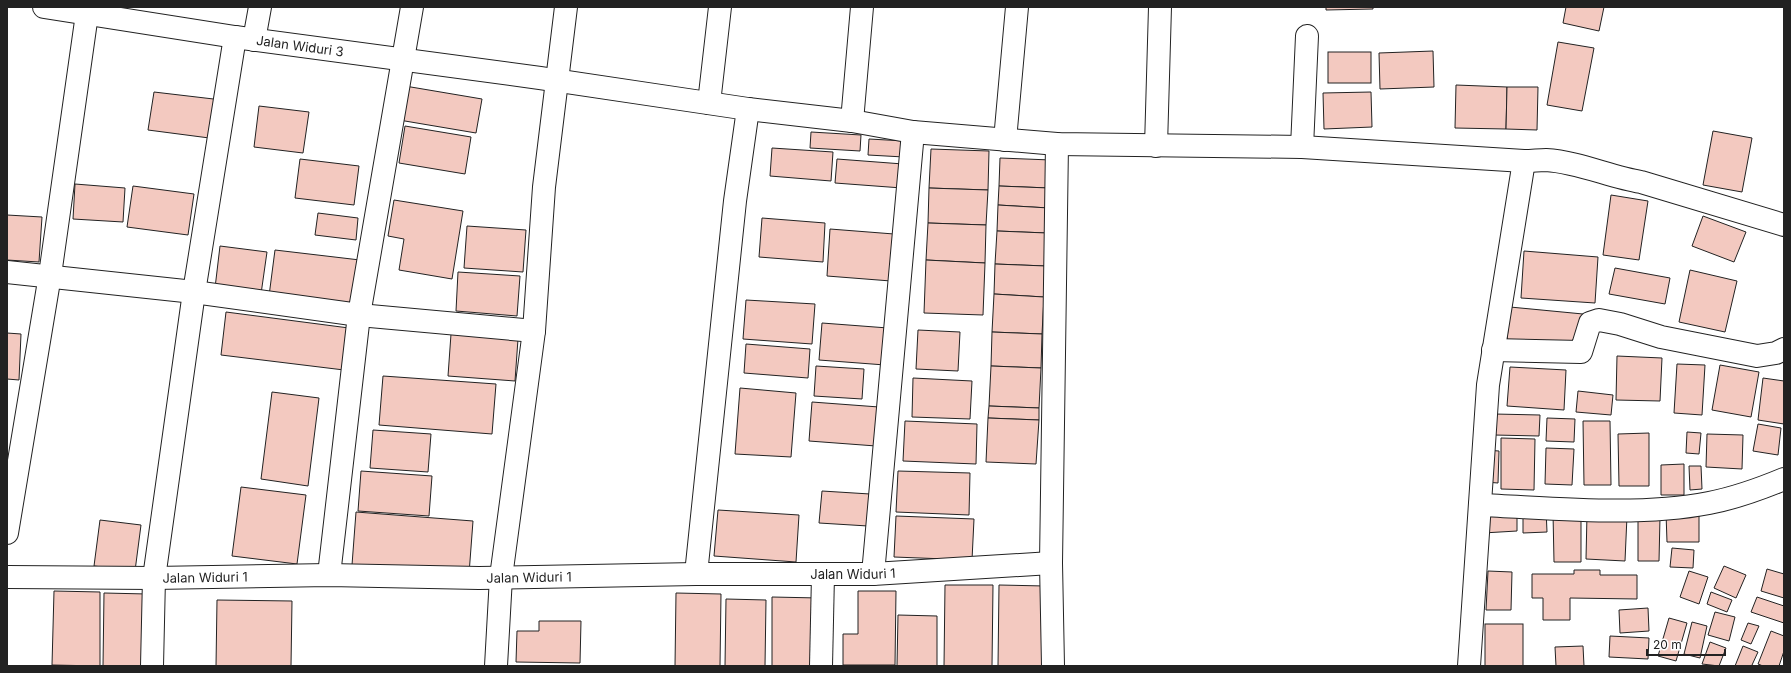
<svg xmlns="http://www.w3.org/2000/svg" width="1791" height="673" viewBox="0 0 1791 673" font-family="Inter,sans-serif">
  <rect width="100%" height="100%" fill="#fff"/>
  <g fill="#f3c9c0" stroke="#222">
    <polygon points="1326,7 1373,7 1373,9 1326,10"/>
    <polygon points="1566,7 1604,7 1599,31 1563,23"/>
    <polygon points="1558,42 1594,48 1582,111 1547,105"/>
    <polygon points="1433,51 1434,87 1380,89 1379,53"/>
    <rect x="1328" y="52" width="43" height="31"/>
    <polygon points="1456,85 1507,87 1506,129 1455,128"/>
    <polygon points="405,86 482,99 476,133 399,120"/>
    <polygon points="1507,87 1538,87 1537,130 1506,129"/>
    <polygon points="154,92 222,100 217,139 148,130"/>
    <polygon points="1371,92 1372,127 1324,129 1323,93"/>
    <polygon points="259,106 309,112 303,153 254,147"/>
    <polygon points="405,126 471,137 465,174 399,163"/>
    <polygon points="1713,131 1752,138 1742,192 1703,185"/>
    <polygon points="811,132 861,135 860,151 810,148"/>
    <polygon points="869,139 905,141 904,157 868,155"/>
    <polygon points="772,148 833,152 831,181 770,176"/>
    <polygon points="931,149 989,151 988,190 929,188"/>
    <polygon points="1000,158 1051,160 1049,188 999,186"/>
    <polygon points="300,159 359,166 354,205 295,198"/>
    <polygon points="837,159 903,164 902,188 835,183"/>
    <polygon points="75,184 125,188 123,222 73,219"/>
    <polygon points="133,186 194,194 188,235 127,227"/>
    <polygon points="999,186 1049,188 1049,208 998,205"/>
    <polygon points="929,188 988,190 986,225 928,223"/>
    <polygon points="1611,195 1648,201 1639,260 1603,255"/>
    <polygon points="394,200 463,211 452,279 399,270 404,239 388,236"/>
    <polygon points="998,205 1049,208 1047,233 997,231"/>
    <polygon points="318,213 358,218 356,240 315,235"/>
    <polygon points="7,215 42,217 39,262 7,260"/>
    <polygon points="1703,216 1746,232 1734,262 1692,246"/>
    <polygon points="762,218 825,223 823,262 759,257"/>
    <polygon points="928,223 986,225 985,263 926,260"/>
    <polygon points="467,226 526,230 523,272 464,268"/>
    <polygon points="830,229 894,234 891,281 827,276"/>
    <polygon points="997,231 1047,233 1046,266 995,264"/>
    <polygon points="220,246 267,252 261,294 215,288"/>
    <polygon points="275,250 360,260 354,307 269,296"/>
    <polygon points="1524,251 1598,257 1595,303 1521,298"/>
    <polygon points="926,260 985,263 983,315 924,313"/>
    <polygon points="995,264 1046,266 1044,297 994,294"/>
    <polygon points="1615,268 1670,278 1665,304 1609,294"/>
    <polygon points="1690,270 1737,281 1725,332 1679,322"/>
    <polygon points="458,272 520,276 517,316 456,311"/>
    <polygon points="994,294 1044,297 1042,334 992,332"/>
    <polygon points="746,300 815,304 812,344 743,339"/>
    <polygon points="1510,307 1583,314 1580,346 1507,340"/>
    <polygon points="226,312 349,328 344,370 221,355"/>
    <polygon points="822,323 888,328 885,365 819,360"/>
    <polygon points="918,330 960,332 958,371 916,369"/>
    <polygon points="992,332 1042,334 1041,368 991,366"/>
    <polygon points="7,333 21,334 19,380 7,379"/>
    <polygon points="451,334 518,339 515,381 448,376"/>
    <polygon points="746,344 810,349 808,378 744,373"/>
    <polygon points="1617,356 1662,358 1660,401 1616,400"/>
    <polygon points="1677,364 1705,365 1702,415 1674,413"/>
    <polygon points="1720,365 1759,372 1751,417 1712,410"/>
    <polygon points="816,366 864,369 862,399 814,396"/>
    <polygon points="991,366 1041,368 1039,408 989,406"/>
    <polygon points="1510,367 1566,370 1564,410 1507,406"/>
    <polygon points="383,376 496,384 492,434 379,425"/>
    <polygon points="913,378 972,381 970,419 912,417"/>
    <polygon points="1763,378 1784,381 1784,424 1758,420"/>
    <polygon points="740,388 796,393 791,457 735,454"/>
    <polygon points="1578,391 1613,395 1611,415 1576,412"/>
    <polygon points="272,392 319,398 308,486 261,479"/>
    <polygon points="812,402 879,407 876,446 809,441"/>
    <polygon points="989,406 1039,408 1039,420 988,418"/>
    <polygon points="1494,414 1540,415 1539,436 1494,435"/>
    <polygon points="988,418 1039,420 1036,464 986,462"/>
    <polygon points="1547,418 1575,419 1574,442 1546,441"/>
    <polygon points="905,421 977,424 976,464 903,461"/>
    <polygon points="1583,421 1610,421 1611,485 1584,485"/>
    <polygon points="1758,424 1781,428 1778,455 1753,451"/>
    <polygon points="373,430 431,434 428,472 370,468"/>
    <polygon points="1687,432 1701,433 1699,454 1686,453"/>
    <polygon points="1649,433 1649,486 1619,486 1618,434"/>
    <polygon points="1707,434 1743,435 1742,469 1706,467"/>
    <polygon points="1501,438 1535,439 1534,490 1501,489"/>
    <polygon points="1546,448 1574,449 1572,485 1545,484"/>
    <polygon points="1485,450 1499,451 1498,483 1485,482"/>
    <polygon points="1684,464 1684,495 1661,495 1661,465"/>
    <polygon points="1689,466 1701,466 1702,489 1690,490"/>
    <polygon points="361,471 432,476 429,516 358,511"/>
    <polygon points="898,471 970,473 969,515 896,512"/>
    <polygon points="241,487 306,495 297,564 232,556"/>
    <polygon points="822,491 870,494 868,526 819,523"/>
    <polygon points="1523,509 1546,509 1547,532 1523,533"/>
    <polygon points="718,510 799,515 796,562 714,556"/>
    <polygon points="356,512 473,521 469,574 352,565"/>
    <polygon points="1517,512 1517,531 1483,533 1482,514"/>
    <polygon points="1581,512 1581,562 1554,562 1553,513"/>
    <polygon points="1699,512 1699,542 1667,542 1666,513"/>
    <polygon points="1587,514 1627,516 1625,561 1586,559"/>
    <polygon points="896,516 974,519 972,560 894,557"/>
    <polygon points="1638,516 1660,517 1659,561 1638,561"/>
    <polygon points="100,520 141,525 135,571 94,566"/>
    <polygon points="1672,548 1694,550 1693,568 1670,567"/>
    <polygon points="1724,566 1746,575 1736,598 1714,588"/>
    <polygon points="1767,569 1784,574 1784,598 1761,591"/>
    <polygon points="1574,570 1600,570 1600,575 1637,575 1637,599 1570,598 1570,620 1543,620 1543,598 1532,598 1532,574 1574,574"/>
    <polygon points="1488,571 1512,572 1511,610 1486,610"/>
    <polygon points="1689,571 1708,577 1699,604 1680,597"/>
    <polygon points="945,585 993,585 992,666 944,666"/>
    <polygon points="999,585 1045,586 1044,666 998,666"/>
    <polygon points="54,591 100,592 100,666 52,665"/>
    <polygon points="858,591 896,591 895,665 843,665 843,634 858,634"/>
    <polygon points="1711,592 1732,600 1727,612 1707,604"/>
    <polygon points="104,593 147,594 146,666 103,666"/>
    <polygon points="676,593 721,594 720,666 675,666"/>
    <polygon points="772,597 819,598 818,666 772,666"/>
    <polygon points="1757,597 1784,606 1784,623 1751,612"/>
    <polygon points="726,599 766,600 765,666 725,666"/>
    <polygon points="217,600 292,601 291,666 216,666"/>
    <polygon points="1648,608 1649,631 1620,633 1619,610"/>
    <polygon points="1715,612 1735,617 1729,641 1708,635"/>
    <polygon points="898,615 937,616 937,666 897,666"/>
    <polygon points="1669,618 1687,623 1676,661 1658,656"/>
    <polygon points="539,621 581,621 580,663 516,662 517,631 539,631"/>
    <polygon points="1692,622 1707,626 1700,658 1684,654"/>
    <polygon points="1748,623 1759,626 1751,644 1741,640"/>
    <rect x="1485" y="624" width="38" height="42"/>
    <polygon points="1771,631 1784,636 1784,651 1779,666 1763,666 1758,664"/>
    <polygon points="1610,636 1649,638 1648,659 1609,657"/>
    <polygon points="1710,642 1726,648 1719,666 1702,664"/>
    <polygon points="1583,646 1584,666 1556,666 1555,647"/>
    <polygon points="1743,646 1758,652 1752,665 1754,666 1735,666"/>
  </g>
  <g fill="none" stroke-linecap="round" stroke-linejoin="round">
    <defs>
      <g id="minor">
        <path id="s1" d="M44 7 235 37 540 78 748 109 852 121 913 132 1057 144 1302 147 1524 161 1488 385 1469 666"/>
        <polyline points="254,40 260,7"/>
        <polyline points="709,103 720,7"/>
        <polyline points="852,121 862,7"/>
        <polyline points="1005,140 1017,7"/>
        <polyline points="1156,146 1160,7"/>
        <polyline points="1302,147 1307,36"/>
        <path d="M1524 161C1532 161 1539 160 1546 160 1579 162 1610 177 1641 182L1784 225"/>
        <polyline points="7,272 194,292 359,315 534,331"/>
        <polyline points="1493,350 1581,352 1590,323 1599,320 1620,324 1661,337 1757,356 1776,353 1784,349"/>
        <path d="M1480 505C1553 508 1637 517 1709 503 1735 498 1760 489 1784 479"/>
        <polyline points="7,533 50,275 87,14"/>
        <polyline points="696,574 735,201 748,109"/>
        <polyline points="873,574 913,132"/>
        <polyline points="329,575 359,315 412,7"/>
        <path id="s2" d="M7 577 154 578 329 575 479 578 696 574H873L1051 563"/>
        <polyline points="152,666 154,578 194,292 235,37"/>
        <polyline points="496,666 501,577 534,331 544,187 566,7"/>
        <polyline points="821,666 823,575"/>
        <polyline points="1053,666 1051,563 1057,144"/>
      </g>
    </defs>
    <use href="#minor" stroke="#222" stroke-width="24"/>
    <use href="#minor" stroke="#fff" stroke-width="22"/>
  </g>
  <g text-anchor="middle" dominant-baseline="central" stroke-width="3" stroke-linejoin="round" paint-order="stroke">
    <g font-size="13" fill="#222" stroke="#fff">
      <text stroke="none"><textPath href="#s1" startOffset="259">Jalan Widuri 3</textPath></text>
      <text stroke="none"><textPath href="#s2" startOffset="846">Jalan Widuri 1</textPath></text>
      <text stroke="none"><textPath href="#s2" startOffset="198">Jalan Widuri 1</textPath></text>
      <text stroke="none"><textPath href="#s2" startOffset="522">Jalan Widuri 1</textPath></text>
    </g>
  </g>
  <rect width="1791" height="673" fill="none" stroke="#222222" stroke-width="16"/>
  <path d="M1647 649v6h78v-6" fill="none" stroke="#222222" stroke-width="2"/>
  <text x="1653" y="649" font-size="12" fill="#222222" stroke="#ffffff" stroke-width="3" paint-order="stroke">20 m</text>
</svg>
